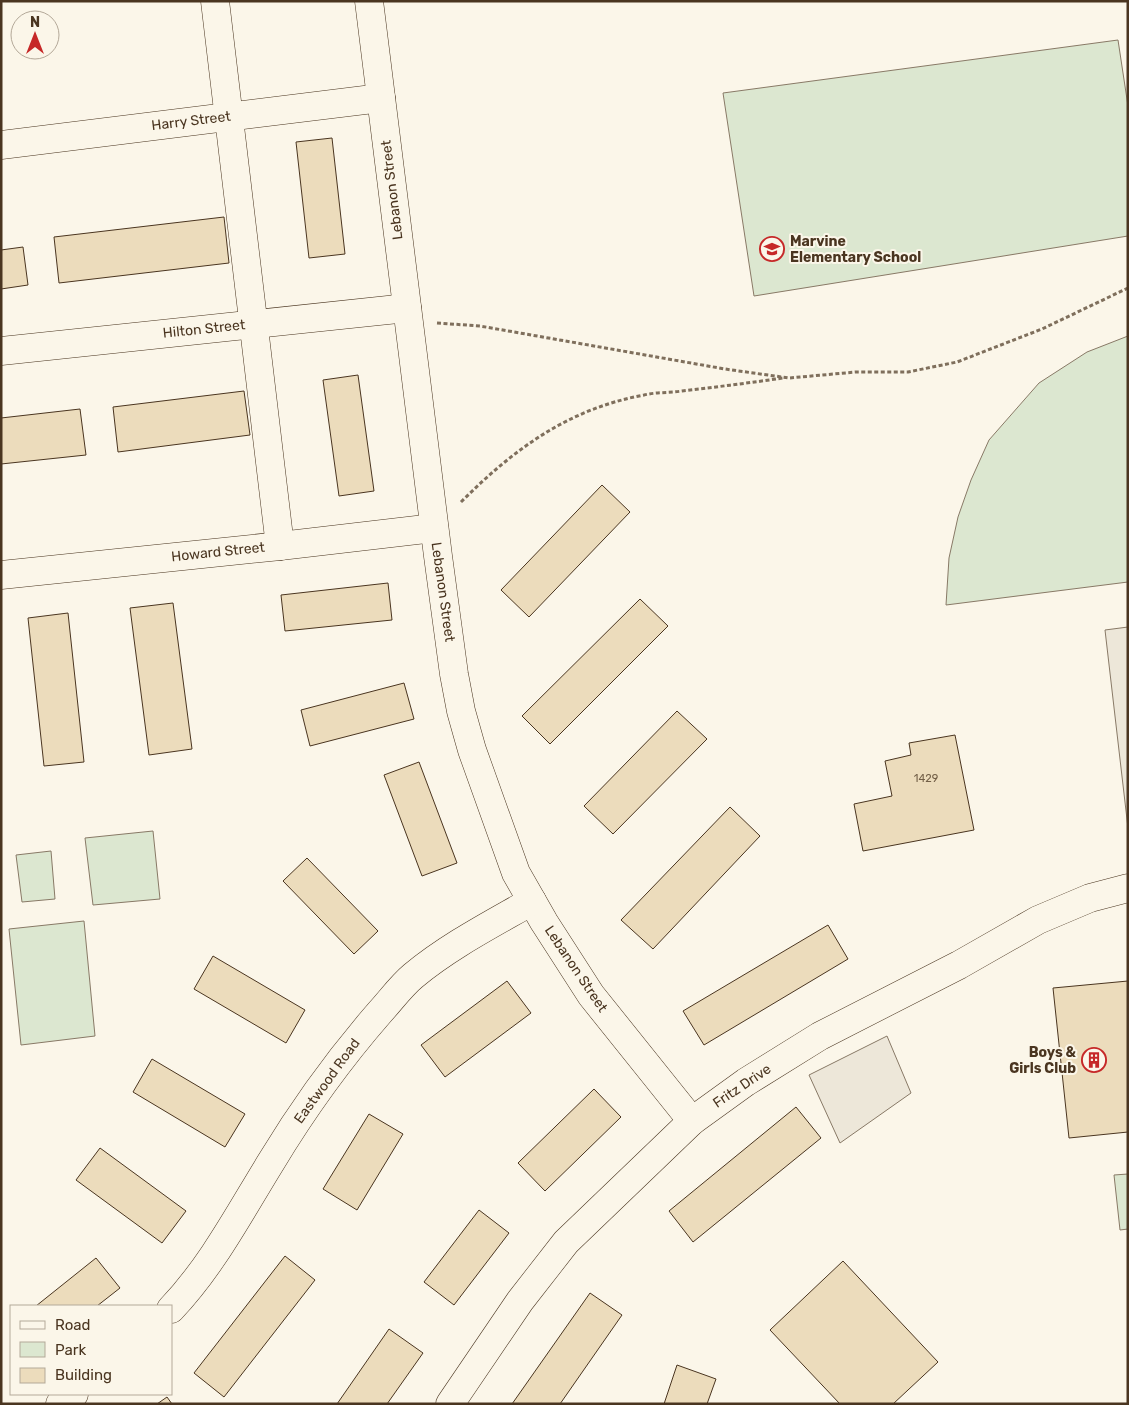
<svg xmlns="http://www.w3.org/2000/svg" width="1129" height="1405" viewBox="0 0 1129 1405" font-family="Rubik,sans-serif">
  <rect width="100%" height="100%" fill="#fbf6e9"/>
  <g fill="#dce7d0" stroke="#887966">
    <polygon points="1118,40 1128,106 1128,236 754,296 723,93"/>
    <polygon points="1128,336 1128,582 946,605 949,558 958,517 971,480 989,440 1039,383 1087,352"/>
    <polygon points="153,831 160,899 93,905 85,838"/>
    <polygon points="51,851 55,899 22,902 16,855"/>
    <polygon points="84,921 95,1036 21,1045 9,929"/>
    <polygon points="1128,1174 1128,1229 1120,1230 1114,1175"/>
  </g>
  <g fill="#ede7d9" stroke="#887966">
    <polygon points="1128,627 1128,828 1105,630"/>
    <polygon points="887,1036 911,1093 840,1143 809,1075"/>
  </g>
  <g fill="#ecdcbc" stroke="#4a3520">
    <polygon points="332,138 345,254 309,258 296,142"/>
    <polygon points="224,217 229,263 59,283 54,237"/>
    <polygon points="23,247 28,285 1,289 1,250"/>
    <polygon points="358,375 374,491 339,496 323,380"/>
    <polygon points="244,391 250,435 118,452 113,407"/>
    <polygon points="80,409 86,455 1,464 1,418"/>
    <polygon points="602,485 630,512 529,617 501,590"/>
    <polygon points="388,583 392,620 285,631 281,595"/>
    <polygon points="640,599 668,626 550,744 522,716"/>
    <polygon points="173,603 192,749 149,755 130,608"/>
    <polygon points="68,613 84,762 44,766 28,618"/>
    <polygon points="404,683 414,719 310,746 301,710"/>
    <polygon points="677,711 707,739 613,834 584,806"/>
    <polygon points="955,735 974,830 863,851 854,804 892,796 885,761 911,755 909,743"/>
    <polygon points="419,762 457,863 422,876 384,775"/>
    <polygon points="730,807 760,836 653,949 621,920"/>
    <polygon points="307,858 378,931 354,954 283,881"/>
    <polygon points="828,925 848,959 704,1045 683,1011"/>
    <polygon points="213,956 305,1010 286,1043 194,989"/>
    <polygon points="507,981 531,1013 445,1077 421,1045"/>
    <polygon points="1128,981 1128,1132 1069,1138 1053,988"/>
    <polygon points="152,1059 245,1114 225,1147 133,1092"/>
    <polygon points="594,1089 621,1117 545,1191 518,1163"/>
    <polygon points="796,1107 821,1138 693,1242 669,1211"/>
    <polygon points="369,1114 403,1134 357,1210 323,1189"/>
    <polygon points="100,1148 186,1211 162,1243 76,1180"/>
    <polygon points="479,1210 509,1233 454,1305 424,1282"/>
    <polygon points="285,1256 315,1280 224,1397 194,1373"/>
    <polygon points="96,1258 120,1288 97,1306 36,1306"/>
    <polygon points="843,1261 938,1362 893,1404 840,1404 770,1330"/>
    <polygon points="590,1293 622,1315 560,1404 512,1404"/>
    <polygon points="389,1329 423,1353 387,1404 337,1404"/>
    <polygon points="677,1365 716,1379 707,1404 664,1404"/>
    <polygon points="167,1397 172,1404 157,1404"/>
  </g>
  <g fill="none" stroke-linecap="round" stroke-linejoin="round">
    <defs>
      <g id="minor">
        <polyline points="215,1 280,546"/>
        <polyline points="369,1 438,556 454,674 461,711 472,750 516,873 544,922 591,995 692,1121"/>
        <polyline points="1,145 381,98"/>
        <polyline points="1,351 407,308"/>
        <polyline points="1,575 280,546 434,528"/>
        <path d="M171 1309C212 1266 240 1212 271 1162 303 1109 339 1059 380 1012 391 1000 401 986 413 976 449 946 492 924 532 901"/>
        <polyline points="60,1404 74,1394"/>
        <polyline points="450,1404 520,1301 566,1242 692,1121 746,1082 820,1036 959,965 1038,920 1090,898 1128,888"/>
      </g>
    </defs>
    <use href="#minor" stroke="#4a3520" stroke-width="29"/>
    <g stroke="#7f6f5c" stroke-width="3" stroke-dasharray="4 2.5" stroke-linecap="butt">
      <polyline points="437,323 480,326 725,369 789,378 856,372 908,372 957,362 1042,329 1128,288"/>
      <path d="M461 502C514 449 568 409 644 395 656 392 669 393 682 391 716 387 749 383 783 378"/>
    </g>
    <use href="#minor" stroke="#fbf6e9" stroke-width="28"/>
  </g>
  <defs>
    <symbol id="school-ring" viewBox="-11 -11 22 22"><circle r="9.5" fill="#fbf6e9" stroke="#c62828" stroke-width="1.5"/><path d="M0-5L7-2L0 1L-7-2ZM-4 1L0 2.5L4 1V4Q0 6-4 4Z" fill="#c62828"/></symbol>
    <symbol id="building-ring" viewBox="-11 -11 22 22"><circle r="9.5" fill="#fbf6e9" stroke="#c62828" stroke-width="1.5"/><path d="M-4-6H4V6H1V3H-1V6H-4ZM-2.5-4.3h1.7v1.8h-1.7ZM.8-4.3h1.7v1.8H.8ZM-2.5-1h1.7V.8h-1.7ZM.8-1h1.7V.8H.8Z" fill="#c62828"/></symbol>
  </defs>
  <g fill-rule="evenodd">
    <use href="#school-ring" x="758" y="235" width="28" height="28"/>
    <use href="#building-ring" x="1080" y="1046" width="28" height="28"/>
  </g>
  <g text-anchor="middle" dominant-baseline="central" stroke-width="4" stroke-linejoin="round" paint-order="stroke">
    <g font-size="11" fill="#725f47">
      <text x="926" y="778">1429</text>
    </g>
    <g font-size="14" fill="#4a3520" stroke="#fbf6e9">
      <text transform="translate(191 121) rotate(-7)">Harry Street</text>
      <text transform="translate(392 190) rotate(-97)">Lebanon Street</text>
      <text transform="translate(204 329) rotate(-6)">Hilton Street</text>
      <text transform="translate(218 552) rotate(-6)">Howard Street</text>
      <text transform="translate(443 592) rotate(82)">Lebanon Street</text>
      <text transform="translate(576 969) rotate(56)">Lebanon Street</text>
      <text transform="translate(327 1081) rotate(-54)">Eastwood Road</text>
      <text transform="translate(742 1086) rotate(-34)">Fritz Drive</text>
    </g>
    <g font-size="14" font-weight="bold" fill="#4a3520" stroke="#fbf6e9" text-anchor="start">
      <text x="790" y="241">Marvine<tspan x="790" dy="16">Elementary School</tspan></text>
      <text x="1076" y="1052" text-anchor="end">Boys &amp;<tspan x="1076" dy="16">Girls Club</tspan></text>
    </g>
  </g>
  <rect width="1129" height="1405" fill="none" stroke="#4a3520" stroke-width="5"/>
  <rect x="10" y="1305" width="162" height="90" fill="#fbf6e9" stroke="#b4a999"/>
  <rect x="20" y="1321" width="25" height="8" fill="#fbf6e9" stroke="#b4a999"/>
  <text x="55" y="1330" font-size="15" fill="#4a3520">Road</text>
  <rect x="20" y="1342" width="25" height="15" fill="#dce7d0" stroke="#b4a999"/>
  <text x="55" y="1355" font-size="15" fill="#4a3520">Park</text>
  <rect x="20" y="1368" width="25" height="15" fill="#ecdcbc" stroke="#b4a999"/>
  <text x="55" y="1380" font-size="15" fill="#4a3520">Building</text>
  <g transform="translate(35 35)"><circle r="24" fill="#fbf6e9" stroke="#b4a999"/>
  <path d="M0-4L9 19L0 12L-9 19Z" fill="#c62828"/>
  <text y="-8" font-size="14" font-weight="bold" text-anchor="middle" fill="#4a3520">N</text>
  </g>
</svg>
